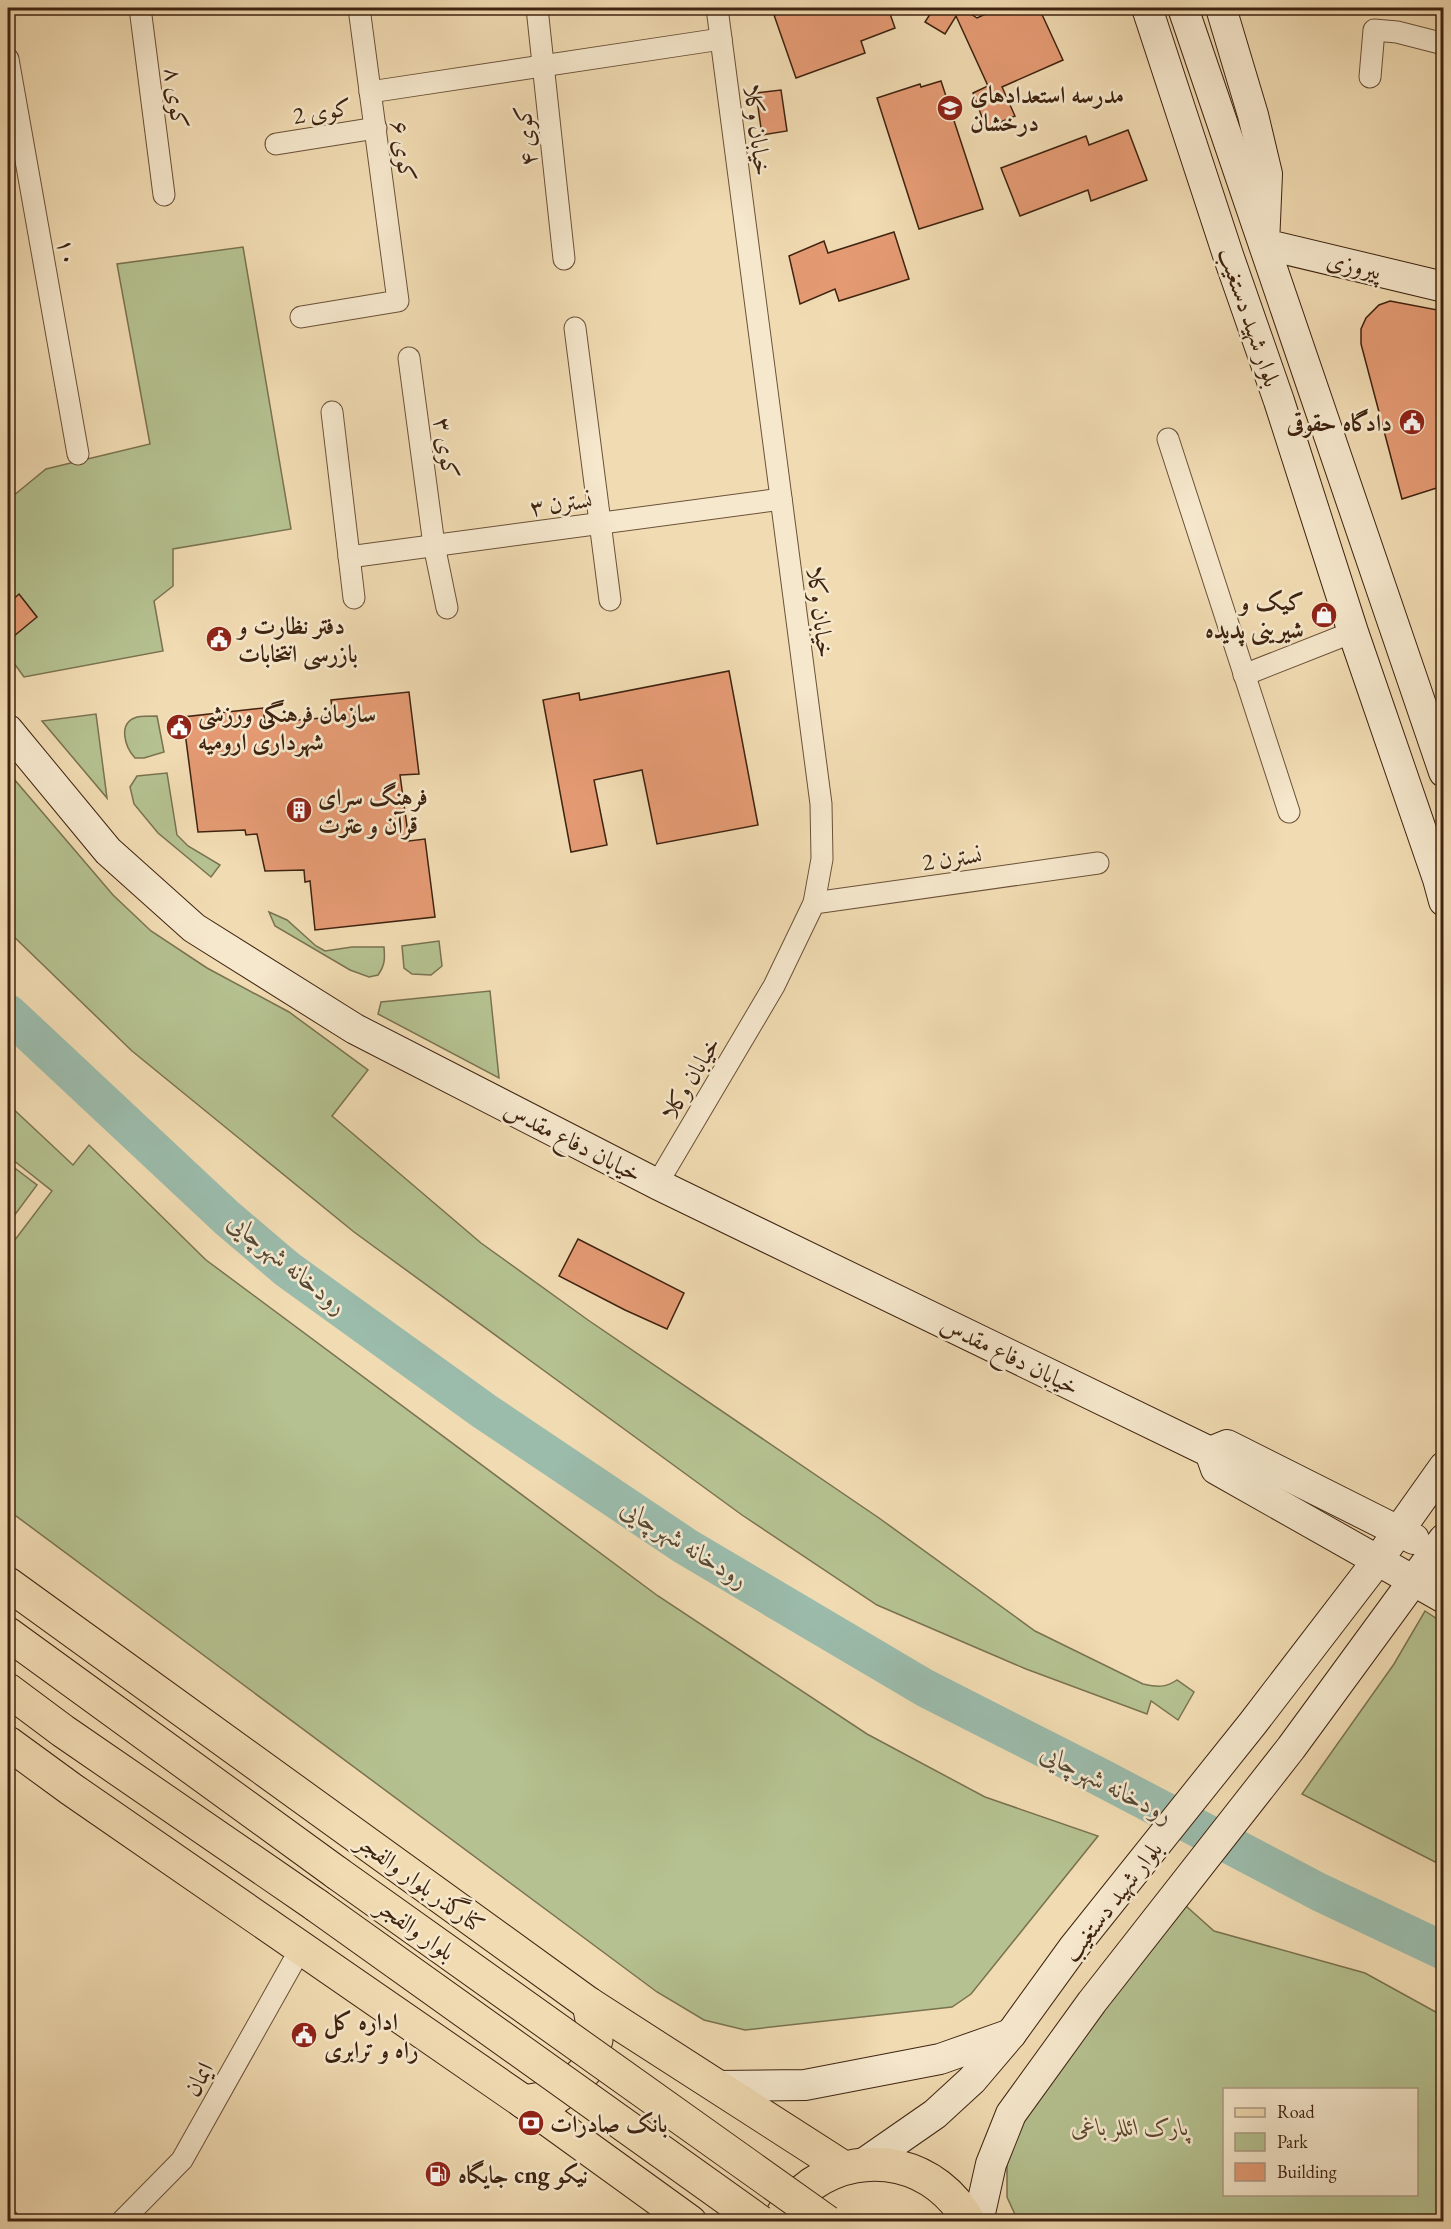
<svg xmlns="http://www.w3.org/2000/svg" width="1451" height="2229" viewBox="0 0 1451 2229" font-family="'EB Garamond',Amiri,serif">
  <rect width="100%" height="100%" fill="#f1dbb2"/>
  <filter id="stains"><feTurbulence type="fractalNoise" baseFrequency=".00333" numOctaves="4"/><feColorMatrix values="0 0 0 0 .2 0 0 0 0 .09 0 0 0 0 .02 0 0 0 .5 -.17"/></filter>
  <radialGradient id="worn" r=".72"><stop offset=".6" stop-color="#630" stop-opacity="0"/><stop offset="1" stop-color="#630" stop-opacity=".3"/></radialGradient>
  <g fill="#b5c190" stroke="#7a7250" stroke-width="1.5" fill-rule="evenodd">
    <polygon points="243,247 291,529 173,549 173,586 154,601 163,651 24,677 8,655 8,500 46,469 150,444 117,264"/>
    <polygon points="96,714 107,798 42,721"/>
    <path d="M157 716 164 752 144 758H135C125 747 117 723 137 717 143 716 151 716 157 716Z"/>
    <path d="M8 772 113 895 151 931 207 968 289 1012 368 1070 332 1116 481 1243 588 1320 879 1518 1035 1631 1143 1684C1157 1687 1165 1688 1177 1680L1194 1692 1178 1720 1151 1701 1147 1714 1026 1669 877 1605 742 1515 354 1232 132 1051 8 931Z"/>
    <polygon points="167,773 177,835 188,846 220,865 211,877 158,833 134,804 130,787 137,776"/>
    <path d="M269 912 287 920 316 946 325 951 352 947H384C385 959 385 965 378 975L369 977 350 970 275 926Z"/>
    <polygon points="439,941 442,966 431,975 412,974 404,968 402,946"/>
    <polygon points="490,991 499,1078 378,1014 381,1002"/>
    <polygon points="8,1104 73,1165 89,1145 206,1260 658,1596 867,1734 985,1797 1098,1836 971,1994 952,2007 745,2030 704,2020 657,1992 8,1510 8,1249 52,1191 8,1156"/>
    <polygon points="8,1163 37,1185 8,1224"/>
    <polygon points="1425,1611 1443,1623 1443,1866 1302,1794 1394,1664"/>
    <path d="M1186 1906 1214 1931 1365 1973 1443 2016V2221H1018L1007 2197V2142L1041 2086ZM1224 2090H1416V2194H1224Z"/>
  </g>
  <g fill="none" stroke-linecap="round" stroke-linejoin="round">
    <polyline stroke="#9bbbab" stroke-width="38" points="8,1013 227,1218 287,1269 484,1411 685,1546 925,1688 1100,1777 1319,1892 1444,1951"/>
  </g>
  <g fill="#e59b74" stroke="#3e2310" stroke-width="1.5">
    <polygon points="795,8 888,8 895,28 861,41 865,53 796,78 774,15"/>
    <polygon points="934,8 962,8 977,18 999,8 1039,8 1063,60 1002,87 1015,116 986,128 973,93 988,86 956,16 945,34 925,22"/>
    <polygon points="941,81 983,209 919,229 877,98 920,84 921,87"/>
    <polygon points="781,90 787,131 762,135 756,93"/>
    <polygon points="1128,130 1147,180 1091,201 1088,190 1020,216 1001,168 1086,136 1089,145"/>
    <polygon points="894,232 909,279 839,301 835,289 800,304 789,256 824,241 828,253"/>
    <polygon points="1390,301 1443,311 1443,486 1402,499 1361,344 1361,329 1366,318 1379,305"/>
    <polygon points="19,594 37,617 8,641 8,604"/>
    <polygon points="729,671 758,825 657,844 642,770 594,780 607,845 571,852 543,700 579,693 580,700"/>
    <polygon points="409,692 419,774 400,775 409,841 425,839 435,917 315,930 310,881 305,882 304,870 265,871 257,834 246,835 245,830 198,832 183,717 263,708 265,723 333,717 331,700"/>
    <polygon points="578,1239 684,1293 667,1329 625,1310 559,1276"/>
  </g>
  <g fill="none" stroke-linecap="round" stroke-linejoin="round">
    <defs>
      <g id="street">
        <polyline points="140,8 164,195"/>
        <polyline points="537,8 564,259"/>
        <polyline points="8,59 78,454"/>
        <polyline points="1370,77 1374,30 1397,32 1444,44"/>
        <polyline points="370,92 721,39"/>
        <polyline points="276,144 376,128"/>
        <polyline points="301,317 398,301 359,8"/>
        <polyline points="575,328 610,600"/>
        <polyline points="409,358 434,545 447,608"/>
        <polyline points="332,412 354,598"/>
        <polyline points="1168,439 1289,812"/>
        <polyline points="349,557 781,499"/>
        <polyline points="1244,675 1353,632"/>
        <polyline points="814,903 1098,863"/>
        <polyline points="657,1184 774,986 814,903 822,859 821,804 717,8"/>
        <polyline points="8,2220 9,2222"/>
        <polyline points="121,2222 182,2160 301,1948"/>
      </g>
      <g id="secondary">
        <polyline points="1147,8 1228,255 1279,401 1353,632 1438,879 1444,901"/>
        <polyline points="1183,8 1444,772"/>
        <polyline points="1221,8 1253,115 1267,174 1264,244 1444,287"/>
        <polyline points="8,730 108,851 194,928 355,1029 657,1184 1210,1452 1216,1469 1444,1598"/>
        <polyline points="1210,1452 1227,1445 1414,1539"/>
        <polyline points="716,2086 805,2085 940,2059 1011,2034"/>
        <polyline points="863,2164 935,2114 972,2080 1011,2034 1074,1947 1253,1723 1378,1560 1444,1467"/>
        <polyline points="978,2222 991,2164 1011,2114 1092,2002 1291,1748 1444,1539"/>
      </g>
      <g id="primary">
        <polyline points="8,1584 589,2004 844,2168"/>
        <polyline points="8,1743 71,1789 524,2102 690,2222"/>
      </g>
      <g id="highway">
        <polyline points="8,1634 337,1873"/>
        <polyline points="8,1690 63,1731 316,1905"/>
        <polyline points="524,2102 558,2096 585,2071 596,2040 589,2004"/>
        <path d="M779 2222C785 2207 799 2193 812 2184 866 2147 937 2163 969 2222"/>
      </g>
    </defs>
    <use href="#street" stroke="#6b5138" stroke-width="23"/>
    <use href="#secondary" stroke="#3e2310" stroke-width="32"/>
    <use href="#primary" stroke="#3e2310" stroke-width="35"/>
    <use href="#highway" stroke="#3e2310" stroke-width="35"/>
    <use href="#street" stroke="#f6e8cd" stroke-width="21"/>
    <use href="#secondary" stroke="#f6e8cd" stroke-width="30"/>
    <use href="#primary" stroke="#f1dbb2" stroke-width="33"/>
    <use href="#highway" stroke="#f1dbb2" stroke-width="33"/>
    <defs>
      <g id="highway-bridge">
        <polyline points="337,1873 827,2222"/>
        <polyline points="316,1905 760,2222"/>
      </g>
    </defs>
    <use href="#highway-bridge" stroke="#3e2310" stroke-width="35" stroke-linecap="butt"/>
    <use href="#highway-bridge" stroke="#f1dbb2" stroke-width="33"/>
  </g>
  <defs>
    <symbol id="school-disc" viewBox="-11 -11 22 22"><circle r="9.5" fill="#8f2418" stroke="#f6e8cd"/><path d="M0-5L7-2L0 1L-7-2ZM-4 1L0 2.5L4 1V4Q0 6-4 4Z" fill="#fff"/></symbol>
    <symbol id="civic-disc" viewBox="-11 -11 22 22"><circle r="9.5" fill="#8f2418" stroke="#f6e8cd"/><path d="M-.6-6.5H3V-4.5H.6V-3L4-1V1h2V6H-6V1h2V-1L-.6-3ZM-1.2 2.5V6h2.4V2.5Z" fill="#fff"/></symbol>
    <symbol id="shop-disc" viewBox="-11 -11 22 22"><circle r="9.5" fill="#8f2418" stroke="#f6e8cd"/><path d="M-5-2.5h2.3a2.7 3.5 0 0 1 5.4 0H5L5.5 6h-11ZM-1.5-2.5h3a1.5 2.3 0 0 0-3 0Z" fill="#fff"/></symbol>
    <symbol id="building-disc" viewBox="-11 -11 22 22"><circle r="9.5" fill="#8f2418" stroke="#f6e8cd"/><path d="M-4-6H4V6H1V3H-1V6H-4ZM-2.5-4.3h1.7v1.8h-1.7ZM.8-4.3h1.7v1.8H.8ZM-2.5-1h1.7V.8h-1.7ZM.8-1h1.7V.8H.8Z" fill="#fff"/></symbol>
    <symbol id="bank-disc" viewBox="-11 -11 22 22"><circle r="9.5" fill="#8f2418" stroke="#f6e8cd"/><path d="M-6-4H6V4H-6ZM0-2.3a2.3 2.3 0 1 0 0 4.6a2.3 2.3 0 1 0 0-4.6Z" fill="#fff"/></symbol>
    <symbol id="fuel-disc" viewBox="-11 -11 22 22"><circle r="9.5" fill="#8f2418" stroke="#f6e8cd"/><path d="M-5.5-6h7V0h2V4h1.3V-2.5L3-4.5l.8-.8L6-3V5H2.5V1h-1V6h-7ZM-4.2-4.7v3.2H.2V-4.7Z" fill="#fff"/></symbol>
  </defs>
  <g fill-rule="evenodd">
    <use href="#school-disc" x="935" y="93" width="30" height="30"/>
    <use href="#civic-disc" x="1397" y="407" width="30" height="30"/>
    <use href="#shop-disc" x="1309" y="600" width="30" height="30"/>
    <use href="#civic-disc" x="204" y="624" width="30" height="30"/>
    <use href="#civic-disc" x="164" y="712" width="30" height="30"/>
    <use href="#building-disc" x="284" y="795" width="30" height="30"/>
    <use href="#civic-disc" x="289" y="2020" width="30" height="30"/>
    <use href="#bank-disc" x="516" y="2108" width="30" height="30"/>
    <use href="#fuel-disc" x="423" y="2159" width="30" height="30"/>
  </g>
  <g text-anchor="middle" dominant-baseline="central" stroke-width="5" stroke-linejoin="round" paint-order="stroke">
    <g font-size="24" font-weight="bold" fill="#3e2310" stroke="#f6e8cd" text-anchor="start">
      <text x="970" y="94">مدرسه استعدادهای<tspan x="970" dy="28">درخشان</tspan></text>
      <text x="1392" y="422" text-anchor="end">دادگاه حقوقی</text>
      <text x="1304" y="601" text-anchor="end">کیک و<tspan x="1304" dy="28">شیرینی پدیده</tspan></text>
      <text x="238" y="625">دفتر نظارت و<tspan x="238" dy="28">بازرسی انتخابات</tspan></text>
      <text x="198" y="713">سازمان فرهنگی ورزشی<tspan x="198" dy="28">شهرداری ارومیه</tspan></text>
      <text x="318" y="796">فرهنگ سرای<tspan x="318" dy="28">قرآن و عترت</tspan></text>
      <text x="324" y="2021">اداره کل<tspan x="324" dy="28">راه و ترابری</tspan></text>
      <text x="550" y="2123">بانک صادرات</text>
      <text x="458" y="2174">جایگاه cng نیکو</text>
    </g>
    <g font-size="24" fill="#3e2310" stroke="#f6e8cd">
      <text transform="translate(177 98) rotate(83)">کوی ۸</text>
      <text transform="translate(322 111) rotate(-9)">کوی 2</text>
      <text transform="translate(758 130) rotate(83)">خیابان وکلا</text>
      <text transform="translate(525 136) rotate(-96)">کوی ۴</text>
      <text transform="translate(404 151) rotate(82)">کوی ۶</text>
      <text transform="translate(68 252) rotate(80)">۱۰</text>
      <text transform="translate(1354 265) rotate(13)">پیروزی</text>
      <text transform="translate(1250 317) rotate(71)">بلوار شهید دستغیب</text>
      <text transform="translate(447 448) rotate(82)">کوی ۳</text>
      <text transform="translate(561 503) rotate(-8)">نسترن ۳</text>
      <text transform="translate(821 612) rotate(83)">خیابان وکلا</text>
      <text transform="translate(952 858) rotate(-8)">نسترن 2</text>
      <text transform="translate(690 1078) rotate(-59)">خیابان وکلا</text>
      <text transform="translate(573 1141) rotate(27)">خیابان دفاع مقدس</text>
      <text transform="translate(1010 1355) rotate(26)">خیابان دفاع مقدس</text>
      <text transform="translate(421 1883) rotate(36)">کنارگذر بلوار والفجر</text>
      <text transform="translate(1112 1901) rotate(-52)">بلوار شهید دستغیب</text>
      <text transform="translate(416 1929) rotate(35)">بلوار والفجر</text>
      <text transform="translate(198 2079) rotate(-61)">ایمان</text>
    </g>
    <g font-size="24" font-style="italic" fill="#5c4a30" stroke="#f6e8cd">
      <text x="1130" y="2126">پارک ائللر باغی</text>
    </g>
    <g font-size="26" font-style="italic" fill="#554937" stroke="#f6e8cd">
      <text transform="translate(288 1263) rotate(39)">رودخانه شهرچایی</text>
      <text transform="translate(685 1543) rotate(32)">رودخانه شهرچایی</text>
      <text transform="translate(1107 1783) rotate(27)">رودخانه شهرچایی</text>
    </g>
  </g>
  <rect width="1451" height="2229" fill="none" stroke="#f1dbb2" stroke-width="30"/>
  <rect x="9" y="9" width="1433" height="2211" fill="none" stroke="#3e2310" stroke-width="3"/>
  <rect x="15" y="15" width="1421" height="2199" fill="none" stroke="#3e2310" stroke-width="1.5"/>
  <rect x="1223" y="2088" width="195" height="108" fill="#f6e8cd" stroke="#ac9981" stroke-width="1.5"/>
  <rect x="1235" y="2108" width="30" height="9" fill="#f1dbb2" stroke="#ac9981" stroke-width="1.5"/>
  <text x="1277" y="2118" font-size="18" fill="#3e2310">Road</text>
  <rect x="1235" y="2133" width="30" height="18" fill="#b5c190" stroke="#ac9981" stroke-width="1.5"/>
  <text x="1277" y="2148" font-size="18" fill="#3e2310">Park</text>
  <rect x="1235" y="2163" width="30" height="18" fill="#e59b74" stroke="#ac9981" stroke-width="1.5"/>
  <text x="1277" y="2178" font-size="18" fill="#3e2310">Building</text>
  <rect width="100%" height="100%" filter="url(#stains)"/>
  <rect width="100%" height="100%" fill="url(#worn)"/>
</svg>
